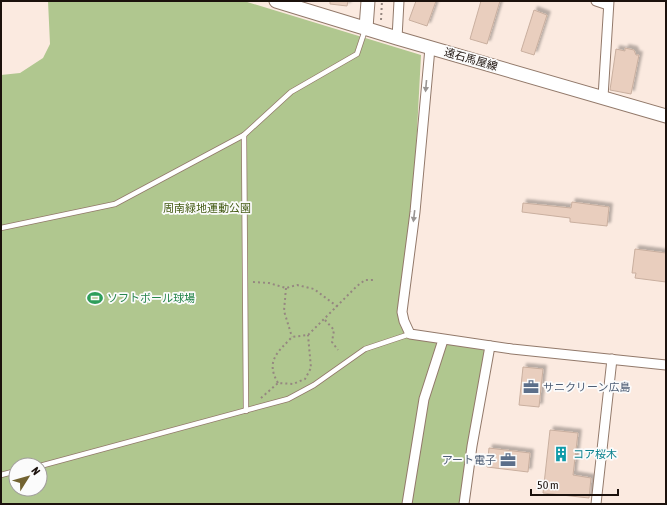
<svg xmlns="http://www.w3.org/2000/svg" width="667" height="505" viewBox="0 0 667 505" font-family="'Asap Condensed','Noto Sans JP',sans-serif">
  <defs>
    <filter id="shadow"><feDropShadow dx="3.5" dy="-3.5" stdDeviation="1" flood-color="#0004"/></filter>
  </defs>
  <rect width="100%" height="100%" fill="#fbeae0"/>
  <path fill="#b0c78f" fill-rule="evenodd" d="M48 1H244L421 55 412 226 401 316 409 331 489 345 466 504H1V75L20 73 43 58 50 44ZM16 465H40V489H16Z"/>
  <g fill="#e9cebe" stroke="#c9af9f" filter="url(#shadow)">
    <polygon points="330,1 348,1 347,6 330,4"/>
    <polygon points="416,1 436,1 427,26 409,20"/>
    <polygon points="481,1 500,1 487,44 470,39"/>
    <polygon points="534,10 547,15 534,55 521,51"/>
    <polygon points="625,48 634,50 636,55 639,55 631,94 610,90 616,49 625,51"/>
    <polygon points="572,202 609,207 607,226 570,222 570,218 522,212 523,203 571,208"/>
    <polygon points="635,249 666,253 666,282 635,278 636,273 632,273"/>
    <polygon points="523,367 543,369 539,407 519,405"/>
    <polygon points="550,430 578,433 573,475 591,478 589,498 543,493"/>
    <polygon points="489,448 530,453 528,472 487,467"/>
  </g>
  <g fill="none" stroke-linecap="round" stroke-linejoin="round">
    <defs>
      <g id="lane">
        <polyline points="244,135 246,411"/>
        <polyline points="1,228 115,204 244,135 291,92 357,54 365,30"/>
        <polyline points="40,466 288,399 314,385 365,349 410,334"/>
        <polyline points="1,475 16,471"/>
      </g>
      <g id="street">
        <polyline points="596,1 608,5"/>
        <polyline points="397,38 399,1"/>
        <polyline points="430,48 415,212 402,312 404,321 410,334 512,349 666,365"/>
        <polyline points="603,97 609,1"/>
        <polyline points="407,504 424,399 443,340"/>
        <polyline points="464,504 472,446 490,346"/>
        <polyline points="596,504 612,359"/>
      </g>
      <g id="secondary">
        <polyline points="276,1 397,38 666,116"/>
        <polyline points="366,28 368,1"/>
      </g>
    </defs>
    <use href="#lane" stroke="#92796a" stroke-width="6"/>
    <use href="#street" stroke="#92796a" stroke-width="11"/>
    <use href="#secondary" stroke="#92796a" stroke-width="15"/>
    <g stroke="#958780" stroke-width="2" stroke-dasharray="2 3" stroke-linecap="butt">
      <polyline points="381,20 382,1"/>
      <polyline points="253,282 269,283 286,288 297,285 314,289 338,307"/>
      <polyline points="286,288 284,311 292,337"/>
      <polyline points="325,320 334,330 332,342 338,350"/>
      <path d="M278 383C265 361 278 352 292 337L308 335 357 286 365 280H374"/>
      <polyline points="261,398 278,383 293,384 305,379 311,368 308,335"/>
    </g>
    <use href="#lane" stroke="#fff" stroke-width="4.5"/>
    <use href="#street" stroke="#fff" stroke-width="9"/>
    <use href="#secondary" stroke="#fff" stroke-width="13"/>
  </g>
  <defs><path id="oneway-solid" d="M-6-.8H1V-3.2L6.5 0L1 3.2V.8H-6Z"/></defs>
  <g fill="#989492">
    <use href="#oneway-solid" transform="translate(426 86) rotate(95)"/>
    <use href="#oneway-solid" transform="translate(414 216) rotate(97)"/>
  </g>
  <defs>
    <symbol id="stadium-bare" viewBox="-9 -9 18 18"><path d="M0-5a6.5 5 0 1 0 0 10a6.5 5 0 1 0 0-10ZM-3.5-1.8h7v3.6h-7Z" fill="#2e9e5b" stroke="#fbfbfb" stroke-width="2.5" paint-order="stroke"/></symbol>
    <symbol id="office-bare" viewBox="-9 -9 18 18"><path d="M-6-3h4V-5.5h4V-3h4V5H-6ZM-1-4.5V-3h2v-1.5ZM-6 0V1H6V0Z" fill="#5c6f8a" stroke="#fbfbfb" stroke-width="2.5" paint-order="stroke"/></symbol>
    <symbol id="building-bare" viewBox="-9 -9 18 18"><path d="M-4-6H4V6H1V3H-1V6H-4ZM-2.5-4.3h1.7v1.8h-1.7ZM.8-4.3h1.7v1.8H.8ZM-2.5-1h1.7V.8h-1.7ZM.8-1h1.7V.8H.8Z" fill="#0f9aa8" stroke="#fbfbfb" stroke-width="2.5" paint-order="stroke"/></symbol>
  </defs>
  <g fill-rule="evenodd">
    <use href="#stadium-bare" x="84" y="287" width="22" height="22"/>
    <use href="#office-bare" x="520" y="376" width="22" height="22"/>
    <use href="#building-bare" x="550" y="443" width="22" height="22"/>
    <use href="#office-bare" x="497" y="449" width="22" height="22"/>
  </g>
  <g text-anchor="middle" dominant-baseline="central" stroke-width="3.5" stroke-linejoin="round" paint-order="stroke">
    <g font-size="11" fill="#1b110c" stroke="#fbfbfb">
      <text transform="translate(471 59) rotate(16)">遠石馬屋線</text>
    </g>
    <g font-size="11" fill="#475e18" stroke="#fbfbfb">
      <text x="207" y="208">周南緑地運動公園</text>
    </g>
    <g font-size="11" fill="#27864d" stroke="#fbfbfb" text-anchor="start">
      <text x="107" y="298">ソフトボール球場</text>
    </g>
    <g font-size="11" fill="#4e5e75" stroke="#fbfbfb" text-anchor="start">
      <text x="543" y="387">サニクリーン広島</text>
      <text x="496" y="460" text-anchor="end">アート電子</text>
    </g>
    <g font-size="11" fill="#0d838f" stroke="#fbfbfb" text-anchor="start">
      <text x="573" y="454">コア桜木</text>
    </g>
  </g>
  <rect width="667" height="505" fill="none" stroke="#1b110c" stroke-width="4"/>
  <g transform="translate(28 477) rotate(53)"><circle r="19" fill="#fbfbfb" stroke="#a19d9b"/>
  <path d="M0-3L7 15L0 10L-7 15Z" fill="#726331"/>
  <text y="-6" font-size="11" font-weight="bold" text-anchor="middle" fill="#1b110c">N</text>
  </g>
  <path d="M531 489v6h87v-6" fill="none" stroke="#1b110c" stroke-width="2"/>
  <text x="537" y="489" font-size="12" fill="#1b110c" stroke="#fbfbfb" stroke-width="3" paint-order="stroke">50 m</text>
</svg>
